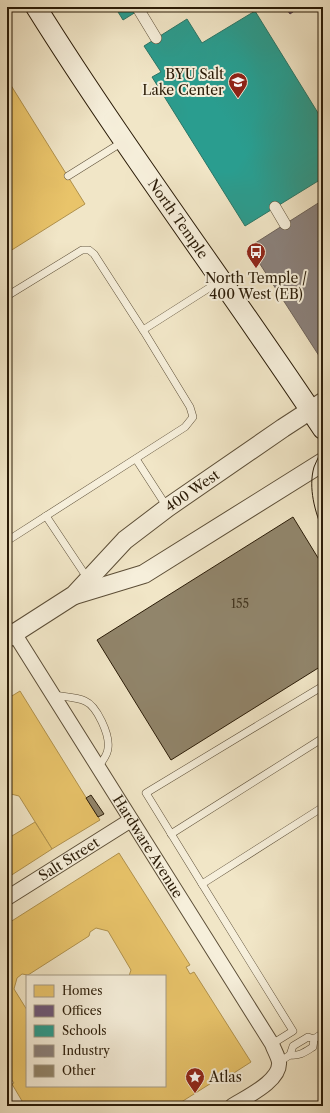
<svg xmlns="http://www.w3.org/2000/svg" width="330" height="1113" viewBox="0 0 330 1113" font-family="'Libre Caslon Text',serif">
  <rect width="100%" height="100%" fill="#f1e6c7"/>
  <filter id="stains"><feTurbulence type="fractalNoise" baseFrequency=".005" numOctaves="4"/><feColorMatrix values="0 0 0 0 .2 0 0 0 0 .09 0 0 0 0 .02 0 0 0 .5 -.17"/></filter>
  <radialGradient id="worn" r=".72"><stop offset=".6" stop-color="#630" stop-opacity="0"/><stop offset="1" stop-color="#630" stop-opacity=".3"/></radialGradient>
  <g fill="#e9c46a" stroke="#b0914c" fill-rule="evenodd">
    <polygon points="7,79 85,204 7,253"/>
    <polygon points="20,691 100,820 52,849 19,796 7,793 7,699"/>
    <polygon points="35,822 52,849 7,878 7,839"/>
    <path d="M119 853 190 965 186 967 190 974 194 972 251 1062 226 1078 224 1075 175 1106H25L12 1084 14 1083 11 1079 9 1080 7 1078V924ZM96 928 108 931 131 970 129 976H165V1086H27V1010L14 989 17 978 22 974 28 975 89 936 90 932Z"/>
  </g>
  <polygon fill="#6d597a" stroke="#594658" points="285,7 300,7 290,14"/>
  <g fill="#2a9d8f" stroke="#2a7666">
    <polygon points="115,7 144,7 123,20"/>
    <polygon points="255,11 323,121 323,178 245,226 152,77 161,72 144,46 187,19 202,43"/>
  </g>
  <polygon fill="#8a817c" stroke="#6d6259" points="323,200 323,362 249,247"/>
  <g fill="#91856b" stroke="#2a1b07">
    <polygon points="293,517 323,566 323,665 171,760 97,640"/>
    <polygon points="91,795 104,814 98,817 86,798"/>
  </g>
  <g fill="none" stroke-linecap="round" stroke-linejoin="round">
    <defs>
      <g id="service">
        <polyline points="68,176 124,141"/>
        <polyline points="7,296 82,250 89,250 94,254 143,330 190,407 193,417 185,427 7,541"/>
        <polyline points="143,330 220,281"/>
        <polyline points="136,459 167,507"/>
        <polyline points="46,516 88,579"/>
        <polyline points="7,622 14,633"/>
        <path d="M54 695C64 697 76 697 85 701 97 706 110 735 108 748 108 754 102 762 98 767"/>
        <polyline points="171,834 323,738"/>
        <polyline points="202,884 146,793 323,686"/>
        <polyline points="272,1044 293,1031 202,884 323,807"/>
        <path d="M290 1055C300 1056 305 1052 313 1047L314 1039"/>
        <polyline points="279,1062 290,1055 293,1046 308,1037 314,1039 323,1033"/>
      </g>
      <g id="pedestrian">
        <polyline points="139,10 156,38"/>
        <polyline points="275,207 285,224"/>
      </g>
      <g id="minor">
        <path id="s1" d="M14 633 272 1044C274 1050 278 1056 279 1062 281 1081 246 1097 232 1106"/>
        <path id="s2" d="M7 898 131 820"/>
      </g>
      <g id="tertiary">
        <polyline points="75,595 144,574 323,462"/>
        <path id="s3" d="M7 638 74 595 125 540 167 508 283 428 323 402"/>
      </g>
      <g id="secondary">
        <path id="s4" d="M36 7C126 151 229 287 323 429"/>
      </g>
    </defs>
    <use href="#service" stroke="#5c4e37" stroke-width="8"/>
    <use href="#pedestrian" stroke="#5c4e37" stroke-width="12"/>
    <use href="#minor" stroke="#5c4e37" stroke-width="16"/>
    <use href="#tertiary" stroke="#5c4e37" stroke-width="20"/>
    <use href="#secondary" stroke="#2a1b07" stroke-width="22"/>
    <use href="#service" stroke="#f6efdb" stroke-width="7"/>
    <use href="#pedestrian" stroke="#f6efdb" stroke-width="11"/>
    <use href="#minor" stroke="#f6efdb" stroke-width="14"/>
    <use href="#tertiary" stroke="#f6efdb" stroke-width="18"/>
    <use href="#secondary" stroke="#f6efdb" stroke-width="20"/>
    <path stroke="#2a1b07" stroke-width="1" d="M323 447C320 454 317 460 314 467 308 488 315 512 323 531"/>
  </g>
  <defs>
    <symbol id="university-pin" viewBox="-11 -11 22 30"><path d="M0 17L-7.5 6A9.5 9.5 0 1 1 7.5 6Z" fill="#8f2418" stroke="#f6efdb"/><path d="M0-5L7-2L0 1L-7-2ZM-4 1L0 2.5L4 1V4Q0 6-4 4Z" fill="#fff"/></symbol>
    <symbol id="bus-pin" viewBox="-11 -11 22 30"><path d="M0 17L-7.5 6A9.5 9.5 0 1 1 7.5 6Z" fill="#8f2418" stroke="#f6efdb"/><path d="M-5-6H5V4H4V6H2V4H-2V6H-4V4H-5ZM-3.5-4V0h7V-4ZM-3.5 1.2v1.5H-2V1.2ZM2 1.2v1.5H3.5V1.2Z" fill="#fff"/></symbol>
    <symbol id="sight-pin" viewBox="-11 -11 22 30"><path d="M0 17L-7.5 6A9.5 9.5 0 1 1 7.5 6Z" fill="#8f2418" stroke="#f6efdb"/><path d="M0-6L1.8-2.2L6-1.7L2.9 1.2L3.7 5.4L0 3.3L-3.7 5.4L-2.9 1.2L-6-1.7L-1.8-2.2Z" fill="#fff"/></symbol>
  </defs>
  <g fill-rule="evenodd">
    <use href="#university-pin" x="227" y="71" width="22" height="30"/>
    <use href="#bus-pin" x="245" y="241" width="22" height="30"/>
    <use href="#sight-pin" x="184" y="1066" width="22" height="30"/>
  </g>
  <g text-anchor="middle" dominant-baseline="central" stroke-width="4" stroke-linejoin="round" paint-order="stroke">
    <g font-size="12" fill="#443620">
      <text x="240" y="603">155</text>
    </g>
    <g font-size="14" fill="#2a1b07" stroke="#f6efdb" text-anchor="end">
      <text x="224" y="74">BYU Salt<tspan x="224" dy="16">Lake Center</tspan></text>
      <text x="256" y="278" text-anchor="middle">North Temple /<tspan x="256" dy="16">400 West (EB)</tspan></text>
      <text x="209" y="1077" text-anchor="start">Atlas</text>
    </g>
    <g font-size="14" fill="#2a1b07" stroke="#f6efdb">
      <text stroke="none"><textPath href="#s4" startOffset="255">North Temple</textPath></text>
      <text stroke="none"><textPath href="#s3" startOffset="238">400 West</textPath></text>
      <text stroke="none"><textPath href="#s1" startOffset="252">Hardware Avenue</textPath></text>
      <text stroke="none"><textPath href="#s2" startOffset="73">Salt Street</textPath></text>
    </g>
  </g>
  <rect width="330" height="1113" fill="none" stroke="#f1e6c7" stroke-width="24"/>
  <rect x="8" y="8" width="314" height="1097" fill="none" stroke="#2a1b07" stroke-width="2"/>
  <rect x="12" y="12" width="306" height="1089" fill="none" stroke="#2a1b07"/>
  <rect x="26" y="975" width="140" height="112" fill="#f6efdb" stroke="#a49a86"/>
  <rect x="34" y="985" width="20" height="12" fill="#e9c46a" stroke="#a49a86"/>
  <text x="62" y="995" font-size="12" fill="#2a1b07">Homes</text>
  <rect x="34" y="1005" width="20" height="12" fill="#6d597a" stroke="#a49a86"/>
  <text x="62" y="1015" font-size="12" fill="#2a1b07">Offices</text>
  <rect x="34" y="1025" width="20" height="12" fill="#2a9d8f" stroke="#a49a86"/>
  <text x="62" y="1035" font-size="12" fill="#2a1b07">Schools</text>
  <rect x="34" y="1045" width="20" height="12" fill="#8a817c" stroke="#a49a86"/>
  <text x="62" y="1055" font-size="12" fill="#2a1b07">Industry</text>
  <rect x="34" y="1065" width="20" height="12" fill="#91856b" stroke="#a49a86"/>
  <text x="62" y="1075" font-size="12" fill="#2a1b07">Other</text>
  <rect width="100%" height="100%" filter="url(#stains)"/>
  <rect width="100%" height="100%" fill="url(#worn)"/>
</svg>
